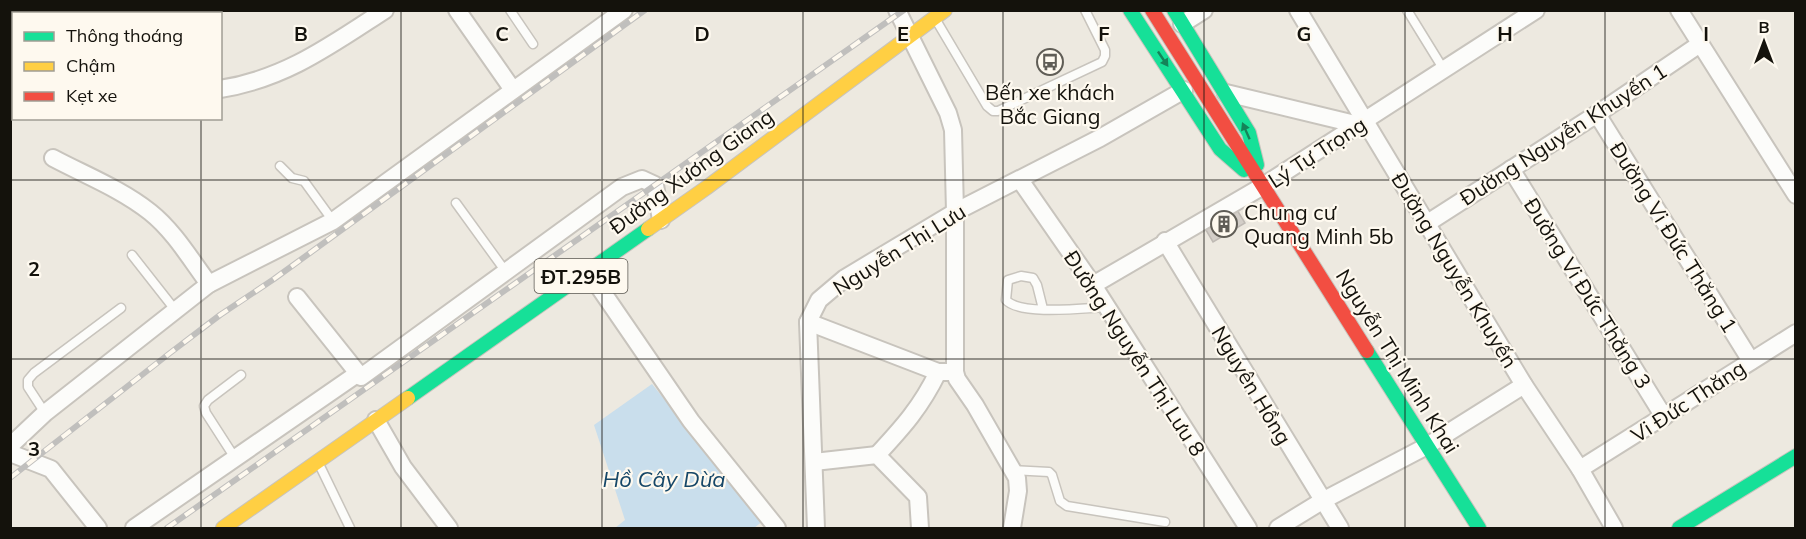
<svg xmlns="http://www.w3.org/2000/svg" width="1806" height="539" viewBox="0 0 1806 539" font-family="Mulish,sans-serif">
  <rect width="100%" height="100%" fill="#ede9e0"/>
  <polygon fill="#c9deec" points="652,384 763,521 754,528 615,528 625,520 594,425"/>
  <polygon fill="#d3cec8" stroke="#bfbab4" stroke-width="1.5" points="1234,205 1245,223 1213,242 1203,225"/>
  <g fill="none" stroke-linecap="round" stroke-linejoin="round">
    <defs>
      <g id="lane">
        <polyline points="510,10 533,44"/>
        <polyline points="1407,10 1444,70"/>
        <polyline points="936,20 987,106 993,111 998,111 1102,62 1105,56 1105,50 1085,10"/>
        <polyline points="280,166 292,178 304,181 333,221"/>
        <polyline points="456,203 506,272"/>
        <polyline points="132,255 176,311"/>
        <path d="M1043 309 1037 285 1033 278 1021 276 1008 280 1006 300C1020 316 1085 308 1107 307"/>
        <polyline points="45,413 28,387 28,380 34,373 121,308"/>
        <polyline points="235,458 206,413 204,406 208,400 241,375"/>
        <polyline points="319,464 350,528"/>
        <polyline points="1013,470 1049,472 1052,475 1060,501 1067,506 1165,522"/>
      </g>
      <g id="street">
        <polyline points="19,10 19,14"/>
        <polyline points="457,10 513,90"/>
        <polyline points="897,10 948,113 953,130 955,212 955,372 957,379 975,405 1017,478 1018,491 1012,528"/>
        <polyline points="1298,10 1524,385 1580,469 1614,528"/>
        <polyline points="1679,10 1796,195"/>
        <polyline points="94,13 106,10"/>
        <polyline points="1182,24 1204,10"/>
        <polyline points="10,31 14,30"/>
        <polyline points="10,71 14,65"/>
        <path d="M220 89C285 79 331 45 385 10"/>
        <polyline points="1226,93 1359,125"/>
        <polyline points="1597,114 1751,361"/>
        <path d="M53 158C85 175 121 189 150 212 174 231 191 260 209 284"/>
        <polyline points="1511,169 1664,417"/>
        <polyline points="1020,180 1093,285 1248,528"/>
        <polyline points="1426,224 1597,114 1700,44"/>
        <polyline points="1165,241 1340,528"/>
        <polyline points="588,271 691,421 777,528"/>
        <polyline points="1093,285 1263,186 1536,10"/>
        <polyline points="297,297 361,377 622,187 642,179 655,185 661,220"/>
        <polyline points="808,322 938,372 955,372"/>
        <polyline points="376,420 403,467 449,528"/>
        <polyline points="10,446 45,413 209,284 333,221 624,10"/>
        <polyline points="10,453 51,469 98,528"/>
        <path d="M877 455C903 427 921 407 938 372"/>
        <polyline points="814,462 877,455 918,497 920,528"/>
        <polyline points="1580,469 1796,333"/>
        <polyline points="134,528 357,374"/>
        <polyline points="816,528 808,322 819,300 845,278 955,212 1100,138 1184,90"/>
        <polyline points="1278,528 1322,501 1427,446 1524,385"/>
      </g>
      <g id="fast">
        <polyline points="1130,10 1220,149 1244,170"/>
        <polyline points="1174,10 1249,133 1257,165"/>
        <polyline points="1367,351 1479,528"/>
        <polyline points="408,398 648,229"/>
        <polyline points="1679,528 1796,456"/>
      </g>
      <g id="slow">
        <polyline points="648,229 706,188 945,10"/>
        <polyline points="223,528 408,398"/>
      </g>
      <polyline id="jam" points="1152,10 1367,351"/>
    </defs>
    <use href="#lane" stroke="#c8c4bd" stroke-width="11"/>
    <use href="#street" stroke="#c8c4bd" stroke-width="20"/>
    <use href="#fast" stroke="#c8c4bd" stroke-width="16"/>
    <use href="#slow" stroke="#c8c4bd" stroke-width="16"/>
    <use href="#jam" stroke="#c8c4bd" stroke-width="16"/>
    <use href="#lane" stroke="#fcfcfa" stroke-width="8"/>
    <use href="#street" stroke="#fcfcfa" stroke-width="16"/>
    <use href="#fast" stroke="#16e098" stroke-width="14"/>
    <use href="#slow" stroke="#ffcf43" stroke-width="14"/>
    <use href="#jam" stroke="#f24e42" stroke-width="14"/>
    <defs>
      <g id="rail">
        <polyline points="10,478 170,353 220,315 274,279 645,10"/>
        <polyline points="167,528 904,10"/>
      </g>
    </defs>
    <use href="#rail" stroke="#c0bfbd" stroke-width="6"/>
    <use href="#rail" stroke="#fef9ef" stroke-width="4" stroke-dasharray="11" stroke-linecap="butt"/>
  </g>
  <defs><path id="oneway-solid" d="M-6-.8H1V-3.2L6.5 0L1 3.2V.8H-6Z" transform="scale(1.5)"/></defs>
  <g fill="#158359">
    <use href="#oneway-solid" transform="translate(1163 59) rotate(56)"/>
    <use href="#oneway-solid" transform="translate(1246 131) rotate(-114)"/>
  </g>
  <path fill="none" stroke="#14120c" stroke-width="1.5" stroke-opacity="0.55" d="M201 10V14M401 10V528M602 10V528M803 10V528M1003 10V528M1204 10V528M1405 10V528M1605 10V528M201 118V528M10 180H1796M10 359H1796"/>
  <defs>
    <symbol id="bus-ring" viewBox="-11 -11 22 22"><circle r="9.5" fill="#fef9ef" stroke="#605d56" stroke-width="1.5"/><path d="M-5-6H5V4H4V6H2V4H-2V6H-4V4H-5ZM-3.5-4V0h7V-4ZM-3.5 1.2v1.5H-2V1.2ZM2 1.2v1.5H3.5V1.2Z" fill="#605d56"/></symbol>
    <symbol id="building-ring" viewBox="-11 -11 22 22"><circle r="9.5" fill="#fef9ef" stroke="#605d56" stroke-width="1.5"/><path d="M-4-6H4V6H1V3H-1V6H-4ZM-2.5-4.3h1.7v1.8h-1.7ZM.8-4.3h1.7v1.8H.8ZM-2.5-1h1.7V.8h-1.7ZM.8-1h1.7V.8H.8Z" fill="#605d56"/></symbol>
  </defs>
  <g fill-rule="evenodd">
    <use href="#bus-ring" x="1035" y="47" width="30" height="30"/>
    <use href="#building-ring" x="1209" y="209" width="30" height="30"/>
  </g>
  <g text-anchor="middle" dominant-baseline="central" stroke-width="4.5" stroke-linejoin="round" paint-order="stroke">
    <rect fill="#fef9ef" stroke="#5a5750" stroke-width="1.5" x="534.5" y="259" width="93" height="34" rx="4.5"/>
    <g font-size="20" font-weight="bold" fill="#14120c">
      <text x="581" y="276">ĐT.295B</text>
    </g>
    <g font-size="21" fill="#14120c" stroke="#fef9ef">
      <text x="1050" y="92">Bến xe khách<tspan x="1050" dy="24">Bắc Giang</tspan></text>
      <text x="1244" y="212" text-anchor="start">Chung cư<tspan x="1244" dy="24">Quang Minh 5b</tspan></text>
    </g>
    <g font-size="21" fill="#14120c" stroke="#fef9ef">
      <text transform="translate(1563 134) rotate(-33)">Đường Nguyễn Khuyến 1</text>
      <text transform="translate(1317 152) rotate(-33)">Lý Tự Trọng</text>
      <text transform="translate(691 171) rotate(-36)">Đường Xương Giang</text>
      <text transform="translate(1674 237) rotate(58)">Đường Vi Đức Thăng 1</text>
      <text transform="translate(899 249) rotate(-32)">Nguyễn Thị Lưu</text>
      <text transform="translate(1455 270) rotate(59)">Đường Nguyễn Khuyến</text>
      <text transform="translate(1588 293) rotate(58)">Đường Vi Đức Thăng 3</text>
      <text transform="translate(1135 353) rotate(57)">Đường Nguyễn Thị Lưu 8</text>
      <text transform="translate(1398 361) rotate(58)">Nguyễn Thị Minh Khai</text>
      <text transform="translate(1252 385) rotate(59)">Nguyên Hồng</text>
      <text transform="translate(1688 401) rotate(-33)">Vi Đức Thăng</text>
    </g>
    <g font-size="22" font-style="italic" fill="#164768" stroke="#fef9ef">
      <text x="664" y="479">Hồ Cây Dừa</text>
    </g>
  </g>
  <g font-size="20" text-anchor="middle" font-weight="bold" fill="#14120c" stroke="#fef9ef" stroke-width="4.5" stroke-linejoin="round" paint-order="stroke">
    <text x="301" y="41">B</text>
    <text x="502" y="41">C</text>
    <text x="702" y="41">D</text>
    <text x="903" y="41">E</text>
    <text x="1104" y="41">F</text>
    <text x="1304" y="41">G</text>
    <text x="1505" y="41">H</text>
    <text x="1706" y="41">I</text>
    <text x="34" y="276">2</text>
    <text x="34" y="456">3</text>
  </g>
  <rect width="1806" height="539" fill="none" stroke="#14120c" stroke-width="24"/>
  <rect x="12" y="12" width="210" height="108" fill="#fef9ef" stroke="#a09d94" stroke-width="1.5"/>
  <rect x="24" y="32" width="30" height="9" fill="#16e098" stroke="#a09d94" stroke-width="1.5"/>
  <text x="66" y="42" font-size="18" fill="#14120c">Thông thoáng</text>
  <rect x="24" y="62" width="30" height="9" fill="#ffcf43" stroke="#a09d94" stroke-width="1.5"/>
  <text x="66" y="72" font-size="18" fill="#14120c">Chậm</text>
  <rect x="24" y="92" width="30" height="9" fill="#f24e42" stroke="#a09d94" stroke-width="1.5"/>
  <text x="66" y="102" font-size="18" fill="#14120c">Kẹt xe</text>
  <g transform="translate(1764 42)" stroke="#fef9ef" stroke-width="4.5" paint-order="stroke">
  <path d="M0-4.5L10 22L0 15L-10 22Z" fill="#14120c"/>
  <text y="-9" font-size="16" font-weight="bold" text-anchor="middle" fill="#14120c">B</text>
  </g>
</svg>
